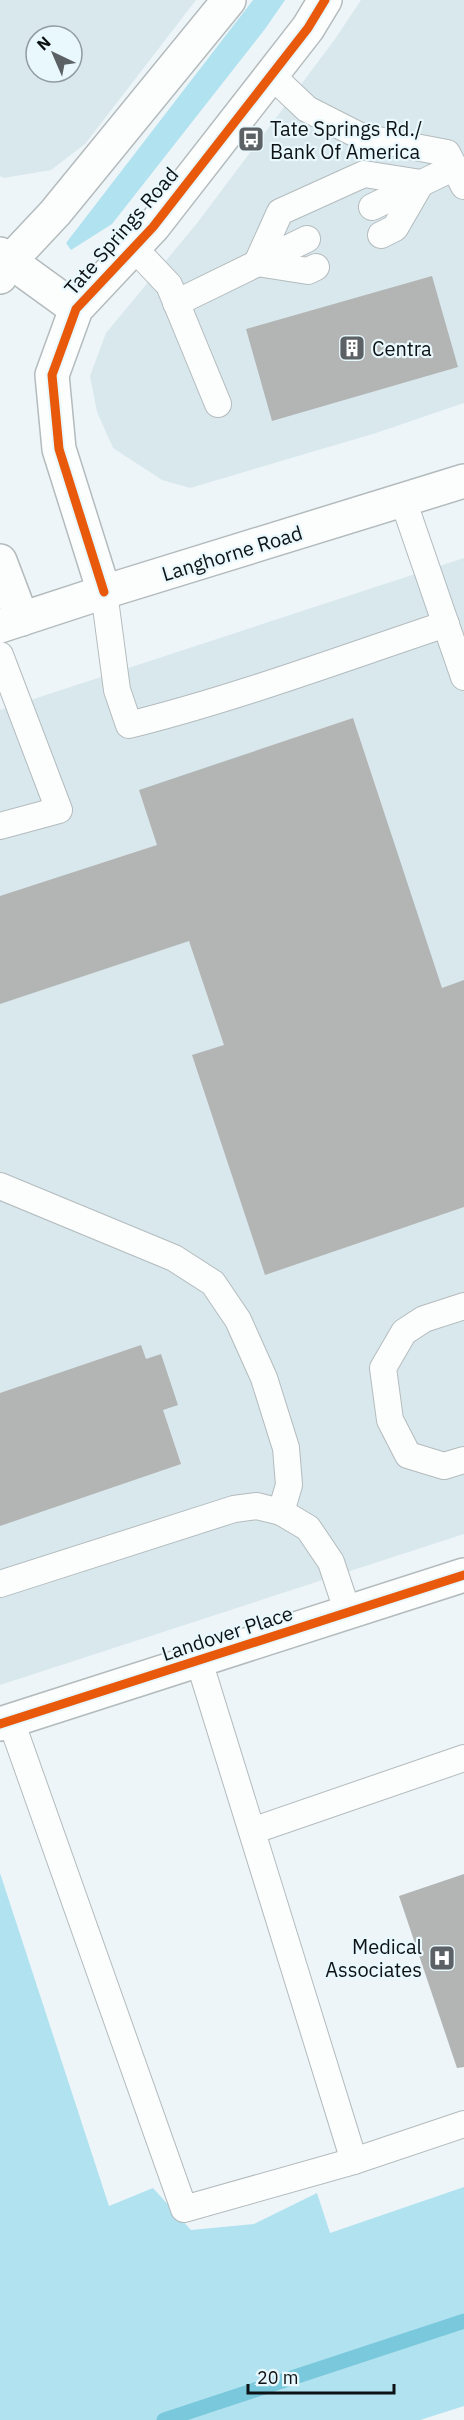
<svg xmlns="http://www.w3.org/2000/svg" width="464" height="2420" viewBox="0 0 464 2420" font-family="'IBM Plex Sans',sans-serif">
  <rect width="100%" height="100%" fill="#edf5f8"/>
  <g fill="#d8e8ed" fill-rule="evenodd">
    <path d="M0 0H196L85 144 51 170 4 178 0 176ZM36 36H72V72H36Z"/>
    <polygon points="361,0 464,0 464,403 376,433 190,488 162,480 113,448 97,412 90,376 106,333 198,222 335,39"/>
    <polygon points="464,558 464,1534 0,1685 0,710"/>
  </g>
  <g fill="#b1e2f0">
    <polygon points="253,0 285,0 265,29 112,224 71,250 66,243"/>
    <polygon points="0,1873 109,2206 153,2188 191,2230 254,2224 317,2193 330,2233 464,2187 464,2406 420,2420 0,2420"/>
  </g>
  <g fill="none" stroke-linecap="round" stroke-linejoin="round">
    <polyline stroke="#7ac8dc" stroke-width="15" points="164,2420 464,2321"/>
  </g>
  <g fill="#b3b4b4">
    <polygon points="432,276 458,367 272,421 246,329"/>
    <polygon points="353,718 442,988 464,980 464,1207 265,1275 192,1055 224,1045 189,941 0,1004 0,896 157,845 139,790"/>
    <polygon points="141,1345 146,1359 161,1354 178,1405 163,1410 181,1464 0,1526 0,1393"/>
    <polygon points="464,1874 464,2067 457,2068 399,1896"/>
  </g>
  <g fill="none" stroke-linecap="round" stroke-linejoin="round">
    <defs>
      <g id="lane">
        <polyline points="271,75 307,109 362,137 447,153 464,186"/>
        <polyline points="372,207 455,167"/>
        <polyline points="381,235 395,228 421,183"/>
        <polyline points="134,248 169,285 218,404"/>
        <polyline points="257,263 280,212 364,174 421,183"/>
        <polyline points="257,263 308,271 316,267"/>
        <polyline points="176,303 307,239"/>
        <polyline points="403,500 464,677"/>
        <path d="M104 592 117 690 129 725C237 698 341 659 446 624"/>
        <polyline points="0,655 59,810 0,826"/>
        <polyline points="0,1186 174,1258 213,1283 238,1320 264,1378 286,1448 289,1485 281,1512"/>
        <polyline points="464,1306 424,1319 404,1332 383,1368 390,1420 408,1455 444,1466 464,1460"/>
        <polyline points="0,1584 234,1509 257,1506 281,1512 308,1528 331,1562 348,1613"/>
        <polyline points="199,1661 354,2161 464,2124"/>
        <polyline points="11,1721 184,2209 354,2161"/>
        <polyline points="252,1831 464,1758"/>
      </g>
      <g id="street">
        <polyline points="0,254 76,309"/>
        <polyline points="0,277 9,262 55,213 229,0"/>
        <polyline points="0,561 22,619"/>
        <polyline points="104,592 59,449 52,375 76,309 153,227 308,28 325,0"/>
        <polyline points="0,1724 464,1575"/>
      </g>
      <polyline id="primary" points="0,626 104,592 464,481"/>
    </defs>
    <use href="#lane" stroke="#b4bbbd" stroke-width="28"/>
    <use href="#street" stroke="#b4bbbd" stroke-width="36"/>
    <use href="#primary" stroke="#b4bbbd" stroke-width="36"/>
    <use href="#lane" stroke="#fcfefe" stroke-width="26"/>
    <use href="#street" stroke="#fcfefe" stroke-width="33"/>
    <use href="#primary" stroke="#fcfefe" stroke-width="33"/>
    <defs>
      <g id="cycleway">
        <polyline points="104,592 59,449 52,375 76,309 153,227 308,28 325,0"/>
        <polyline points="0,1724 464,1575"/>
      </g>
    </defs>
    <use href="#cycleway" stroke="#e8f8fd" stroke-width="13"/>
    <use href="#cycleway" stroke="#e8590c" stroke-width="9"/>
  </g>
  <defs>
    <symbol id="bus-square" viewBox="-11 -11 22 22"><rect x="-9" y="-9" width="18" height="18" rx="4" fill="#5b6164" stroke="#e8f8fd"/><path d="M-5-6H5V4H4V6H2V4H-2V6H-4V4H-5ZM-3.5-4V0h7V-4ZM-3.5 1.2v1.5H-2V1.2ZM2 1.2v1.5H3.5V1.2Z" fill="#fff"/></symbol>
    <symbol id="building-square" viewBox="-11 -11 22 22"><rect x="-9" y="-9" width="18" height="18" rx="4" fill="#5b6164" stroke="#e8f8fd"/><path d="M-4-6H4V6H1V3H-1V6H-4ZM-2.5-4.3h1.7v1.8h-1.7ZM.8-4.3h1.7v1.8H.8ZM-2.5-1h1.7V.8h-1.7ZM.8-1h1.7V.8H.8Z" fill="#fff"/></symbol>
    <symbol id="hospital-square" viewBox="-11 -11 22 22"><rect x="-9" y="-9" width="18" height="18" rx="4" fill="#5b6164" stroke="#e8f8fd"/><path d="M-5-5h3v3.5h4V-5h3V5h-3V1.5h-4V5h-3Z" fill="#fff"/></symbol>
  </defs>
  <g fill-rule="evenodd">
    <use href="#bus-square" x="236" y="124" width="30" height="30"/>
    <use href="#building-square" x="337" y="333" width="30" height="30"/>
    <use href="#hospital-square" x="427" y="1943" width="30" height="30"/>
  </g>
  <g text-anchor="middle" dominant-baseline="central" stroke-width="4.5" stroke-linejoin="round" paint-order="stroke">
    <g font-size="20" fill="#0d1214" stroke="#e8f8fd" text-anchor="start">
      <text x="270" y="128">Tate Springs Rd./<tspan x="270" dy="23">Bank Of America</tspan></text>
      <text x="372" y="348">Centra</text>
      <text x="422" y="1946" text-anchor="end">Medical<tspan x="422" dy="23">Associates</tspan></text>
    </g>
    <g font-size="20" fill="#0d1214" stroke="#e8f8fd">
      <text transform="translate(121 231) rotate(-49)">Tate Springs Road</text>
      <text transform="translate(232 553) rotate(-17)">Langhorne Road</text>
      <text transform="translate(227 1633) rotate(-18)">Landover Place</text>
    </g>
  </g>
  <g transform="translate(54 54) rotate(316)"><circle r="28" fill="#e8f8fd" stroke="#909ca0" stroke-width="1.5"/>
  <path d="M0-4.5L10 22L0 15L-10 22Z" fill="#5b6164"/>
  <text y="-9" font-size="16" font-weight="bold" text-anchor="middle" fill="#0d1214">N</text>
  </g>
  <path d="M248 2384v9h146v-9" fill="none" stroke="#0d1214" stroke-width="3"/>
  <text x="257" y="2384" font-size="18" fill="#0d1214" stroke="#e8f8fd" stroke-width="4.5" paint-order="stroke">20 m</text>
</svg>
